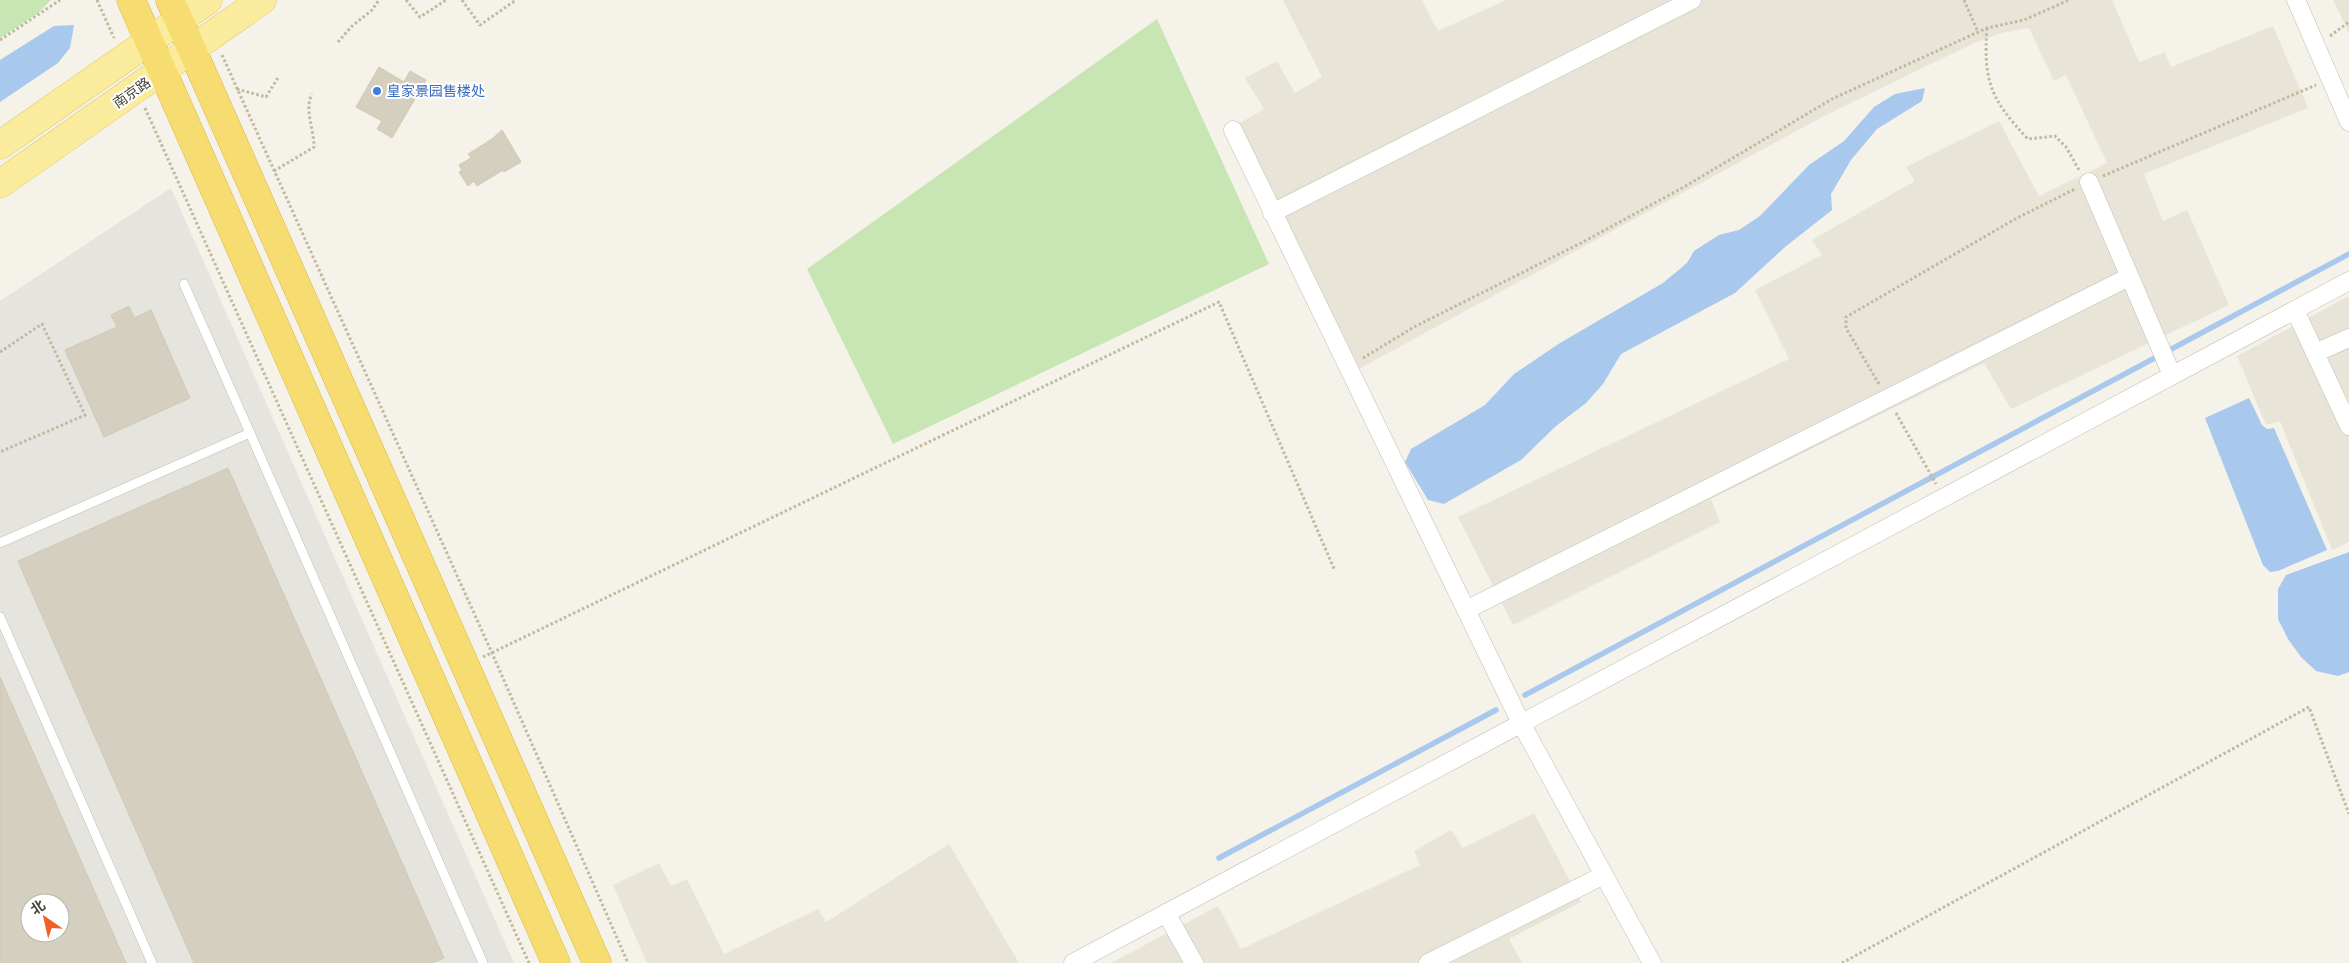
<svg xmlns="http://www.w3.org/2000/svg" width="2349" height="963" viewBox="0 0 2349 963" font-family="Figtree,'Noto Sans SC',sans-serif">
  <rect width="100%" height="100%" fill="#f4f2e9"/>
  <g fill="#e8e5d8">
    <polygon points="1283,0 1422,0 1438,31 1506,0 2112,0 2139,62 2165,52 2171,67 2273,26 2308,108 2144,174 2163,221 2187,210 2229,305 2011,409 1984,363 1711,499 1720,522 1513,625 1458,517 1789,359 1755,290 1822,255 1812,240 1915,181 1906,167 1999,121 2039,196 2107,163 2066,75 2054,81 2029,28 2002,33 1974,43 1824,116 1357,370 1238,124 1264,109 1245,78 1277,61 1295,93 1322,77"/>
    <polygon points="2333,0 2349,0 2349,33"/>
    <polygon points="2349,296 2349,542 2332,550 2280,421 2266,425 2237,356"/>
    <polygon points="1534,813 1581,902 1509,939 1522,963 1111,963 1218,906 1241,949 1420,865 1414,851 1451,830 1463,848"/>
    <polygon points="949,844 1019,963 647,963 613,885 659,863 671,886 687,879 724,954 818,909 826,922"/>
  </g>
  <path fill="#e6e4de" fill-rule="evenodd" d="M171 188 514 963H0V301ZM30 903H60V933H30Z"/>
  <g fill="#c8e6b4">
    <polygon points="0,0 51,0 38,13 0,38"/>
    <polygon points="1157,19 1269,264 893,444 807,269"/>
  </g>
  <g fill="#a9c8ed">
    <polygon points="74,25 70,48 58,63 0,102 0,60 54,26"/>
    <polygon points="1925,88 1922,101 1877,129 1851,160 1831,194 1832,210 1785,247 1735,293 1621,354 1603,384 1586,403 1556,426 1521,460 1444,504 1428,500 1405,462 1411,449 1485,405 1514,374 1560,343 1663,283 1687,263 1694,251 1719,235 1739,230 1760,216 1809,165 1844,141 1874,107 1895,94"/>
    <polygon points="2249,398 2262,425 2267,429 2274,428 2327,550 2278,571 2270,572 2263,565 2205,418"/>
    <polygon points="2349,552 2349,672 2338,676 2316,671 2301,657 2288,639 2278,619 2278,589 2286,575"/>
  </g>
  <g fill="none" stroke-linecap="round" stroke-linejoin="round">
    <g stroke="#a9c8ed" stroke-width="5.5">
      <polyline points="1525,695 2349,254"/>
      <polyline points="1219,858 1496,710"/>
    </g>
  </g>
  <g fill="#d5cfbf" stroke="#d0c8b3" fill-rule="evenodd">
    <polygon points="379,67 404,82 410,71 426,80 392,138 377,129 382,121 356,107"/>
    <polygon points="502,130 521,162 504,172 503,170 477,186 474,181 468,186 459,172 462,171 459,165 471,158 468,154 492,139"/>
    <polygon points="129,306 134,318 151,310 190,398 104,437 65,350 117,327 111,315"/>
    <polygon points="228,468 444,958 432,963 194,963 18,561"/>
    <path d="M0 677 126 963H0ZM30 903H60V933H30Z"/>
  </g>
  <g fill="none" stroke-linecap="round" stroke-linejoin="round">
    <defs>
      <g id="lane">
        <polyline points="184,284 250,433"/>
        <polyline points="0,543 250,433 483,963"/>
        <polyline points="0,617 152,963"/>
      </g>
      <g id="street">
        <polyline points="2296,0 2349,122"/>
        <polyline points="1233,130 1521,723 1652,963"/>
        <polyline points="2089,182 2172,375"/>
        <polyline points="1272,213 1692,0"/>
        <polyline points="2295,310 2349,426"/>
        <polyline points="2315,353 2349,338"/>
        <polyline points="1466,610 2129,277"/>
        <polyline points="1166,913 1194,963"/>
        <polyline points="1073,963 2349,281"/>
        <polyline points="1428,963 1604,875"/>
      </g>
      <g id="primary">
        <polyline points="0,145 208,0"/>
        <polyline points="0,184 262,0"/>
      </g>
      <g id="highway">
        <polyline points="131,0 556,963"/>
        <polyline points="170,0 597,963"/>
      </g>
    </defs>
    <use href="#lane" stroke="#c2beaf" stroke-width="10"/>
    <use href="#street" stroke="#c2beaf" stroke-width="19"/>
    <use href="#primary" stroke="#dfcd6c" stroke-width="29"/>
    <use href="#highway" stroke="#d7b540" stroke-width="29"/>
    <g stroke="#c0b99e" stroke-width="3" stroke-dasharray="2.5 2.5" stroke-linecap="butt">
      <polyline points="97,0 114,38"/>
      <polyline points="406,0 420,17 446,0"/>
      <polyline points="462,0 480,25 516,0"/>
      <polyline points="1964,0 1978,32"/>
      <path d="M1987 28C1983 81 1991 100 2028 139L2055 136 2066 147 2079 170"/>
      <polyline points="2330,36 2349,22"/>
      <polyline points="0,40 60,0"/>
      <polyline points="338,42 351,27 372,10 379,0"/>
      <polyline points="222,55 492,653 628,963"/>
      <polyline points="237,89 266,97 279,76"/>
      <polyline points="145,108 529,963"/>
      <path d="M274 171 314 147C314 129 304 109 312 94"/>
      <polyline points="2103,176 2316,85"/>
      <polyline points="0,352 42,324 85,415 0,452"/>
      <polyline points="1363,358 1414,327 1583,242 1684,187 1832,99 1987,28 2024,20 2069,0"/>
      <polyline points="1879,384 1846,328 1846,317 2017,218 2075,189"/>
      <polyline points="1896,413 1936,484"/>
      <polyline points="483,657 1219,302 1335,571"/>
      <polyline points="1842,963 2309,707 2349,814"/>
    </g>
    <use href="#lane" stroke="#fff" stroke-width="9"/>
    <use href="#street" stroke="#fff" stroke-width="18"/>
    <use href="#primary" stroke="#faec9c" stroke-width="28"/>
    <use href="#highway" stroke="#f7dd71" stroke-width="28"/>
  </g>
  <circle fill="#3f7fe0" stroke="#fff" stroke-width="2" cx="377" cy="91" r="5"/>
  <g text-anchor="middle" dominant-baseline="central" stroke-width="4" stroke-linejoin="round" paint-order="stroke">
    <g font-size="14" fill="#366cbe" stroke="#fff" text-anchor="start">
      <text x="387" y="91">皇家景园售楼处</text>
    </g>
    <g font-size="14" fill="#474338" stroke="#fff">
      <text transform="translate(132 93) rotate(-35)">南京路</text>
    </g>
  </g>
  <g transform="translate(45 918) rotate(326)"><circle r="24" fill="#ffffff" stroke="#b5b4af"/>
  <path d="M0-4L9 19L0 12L-9 19Z" fill="#f05f24"/>
  <text y="-8" font-size="14" font-weight="bold" text-anchor="middle" fill="#474338">北</text>
  </g>
</svg>
